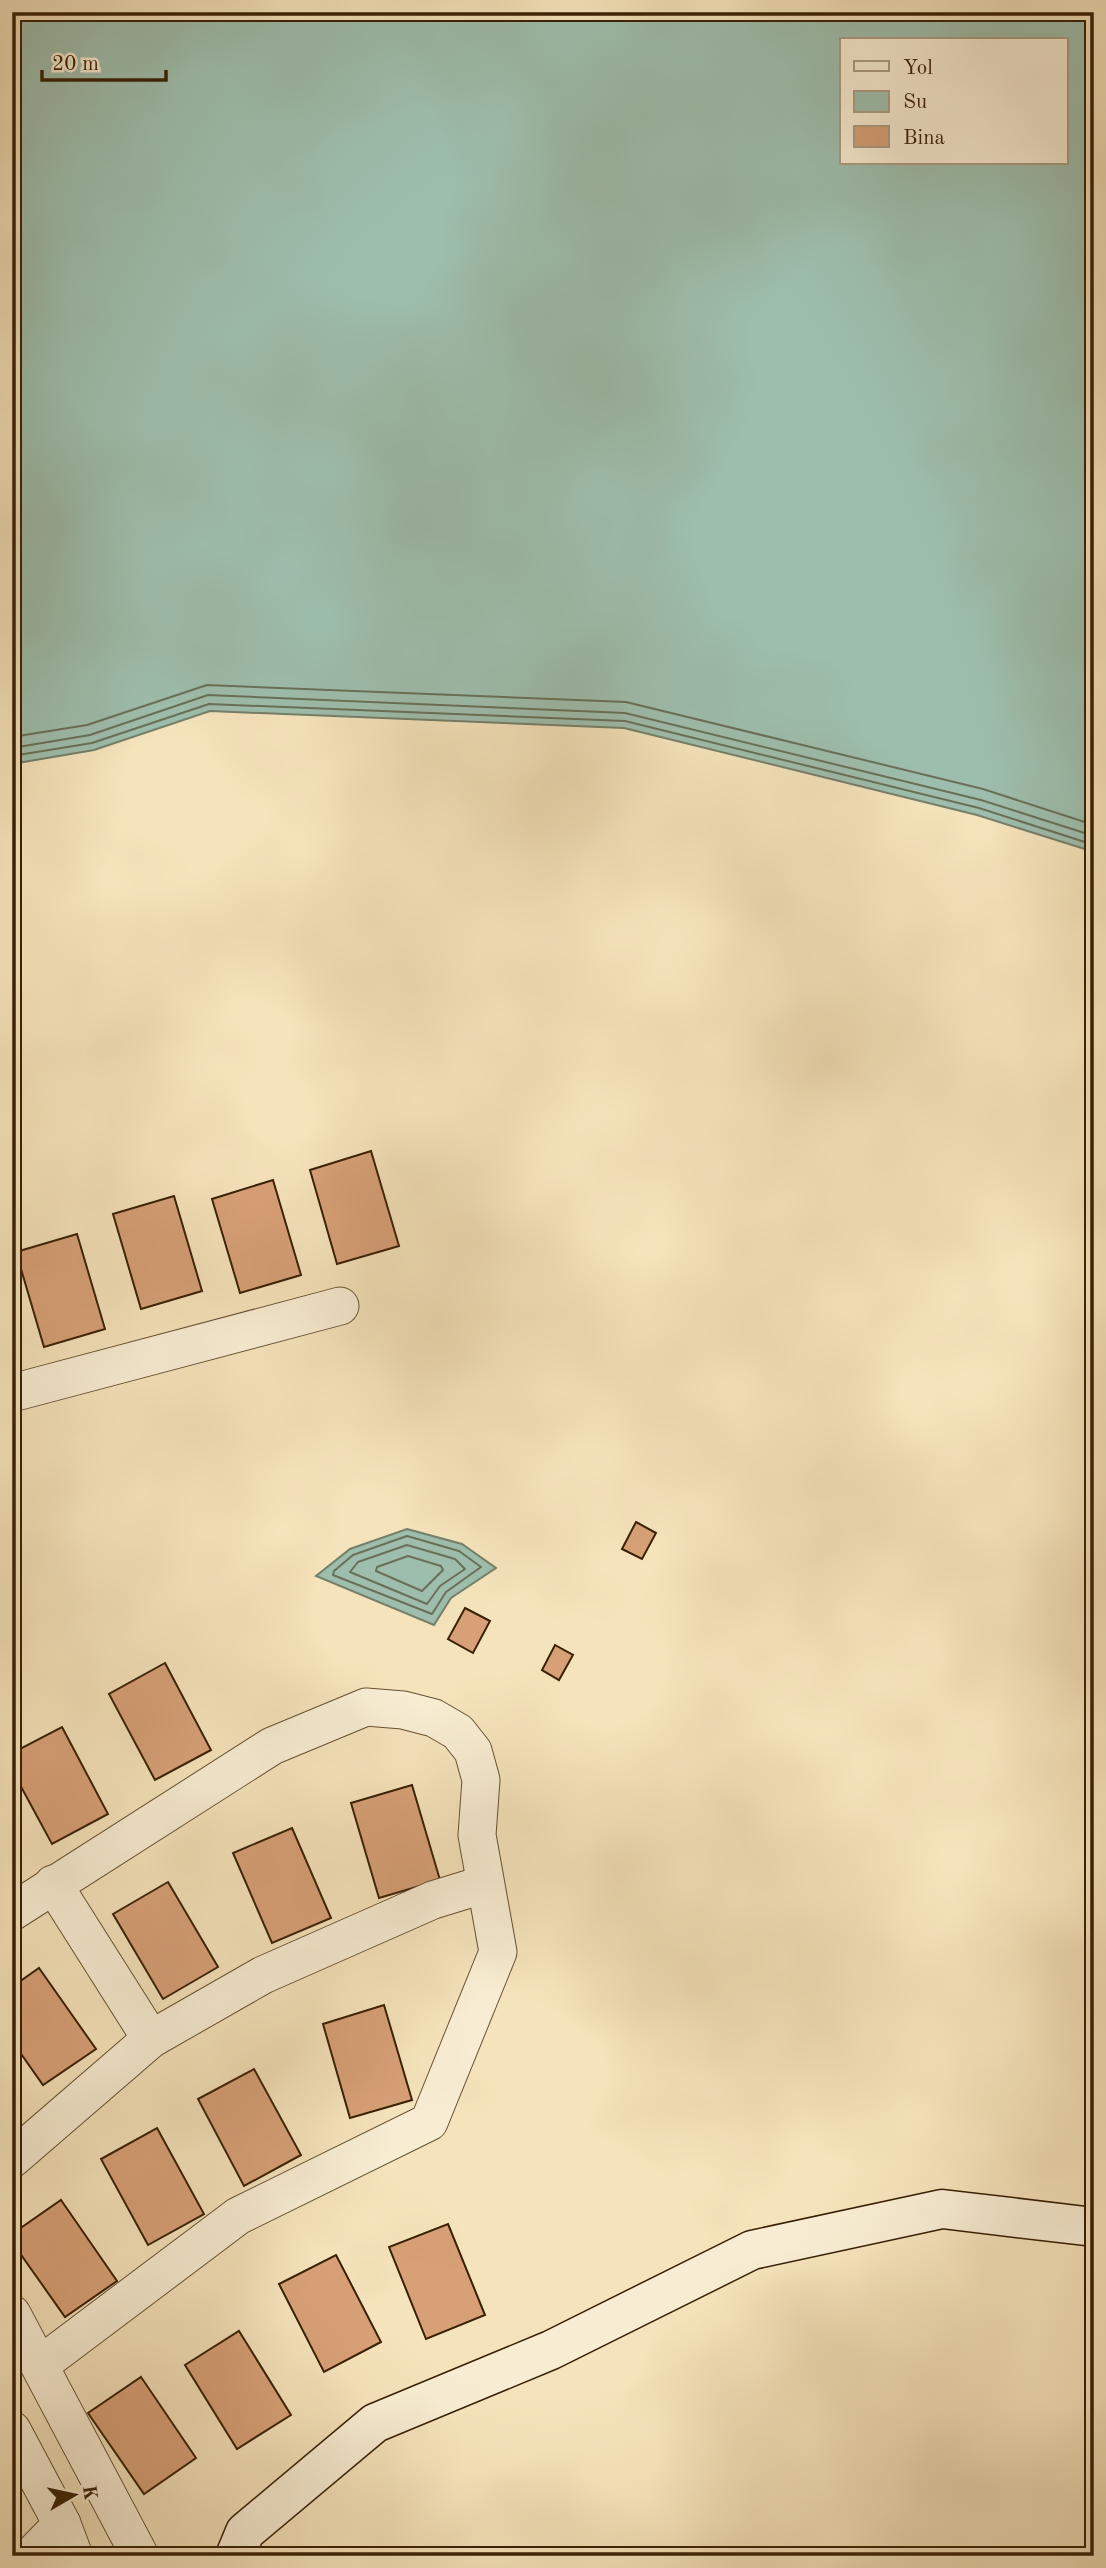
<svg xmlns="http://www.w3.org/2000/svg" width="1106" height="2568" viewBox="0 0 1106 2568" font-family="'Old Standard TT',serif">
  <rect width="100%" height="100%" fill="#f5e3bb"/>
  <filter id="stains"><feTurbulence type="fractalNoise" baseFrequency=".00286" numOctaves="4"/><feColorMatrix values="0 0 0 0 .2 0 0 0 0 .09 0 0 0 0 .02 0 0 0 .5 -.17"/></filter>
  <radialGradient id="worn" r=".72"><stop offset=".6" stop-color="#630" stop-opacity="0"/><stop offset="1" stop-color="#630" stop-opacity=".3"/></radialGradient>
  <g fill="#9dbead" stroke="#757f6a" stroke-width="2" fill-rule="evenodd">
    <path d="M12 12H1094V852L977 815 624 728 210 711 94 750 12 764ZM842 40H1066V163H842Z"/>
    <polygon points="407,1529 462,1544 496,1568 451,1598 434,1625 316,1576 350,1549"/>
  </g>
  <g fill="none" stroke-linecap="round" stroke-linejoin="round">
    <g stroke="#6a6f59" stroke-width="2">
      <polyline points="12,737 87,725 207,685 626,702 983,789 1094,825"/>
      <polyline points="12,748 90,735 208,695 625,713 981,800 1094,836"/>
      <polyline points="12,756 92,743 209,704 625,721 979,808 1094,845"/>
      <polygon points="407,1536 459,1551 481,1567 446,1592 432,1614 333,1575 334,1571 353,1555"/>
      <polygon points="407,1545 455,1559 465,1569 440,1586 427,1604 350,1572 358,1562"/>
      <polygon points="408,1556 441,1566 443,1570 422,1591 376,1571 377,1567"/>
    </g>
  </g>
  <g fill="#d8a077" stroke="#382005" stroke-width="2">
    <polygon points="371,1151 399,1246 337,1264 310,1170"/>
    <polygon points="273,1180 301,1275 240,1293 212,1199"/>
    <polygon points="174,1196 202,1291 141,1309 113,1214"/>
    <polygon points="77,1234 105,1329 44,1347 16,1252"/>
    <polygon points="636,1522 656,1533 642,1559 622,1549"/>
    <polygon points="465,1608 490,1621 473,1653 448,1639"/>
    <polygon points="555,1645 573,1655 559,1680 542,1670"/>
    <polygon points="165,1663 211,1750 155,1780 109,1694"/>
    <polygon points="62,1727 108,1814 52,1844 12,1770 12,1753"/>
    <polygon points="412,1785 440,1880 379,1898 351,1803"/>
    <polygon points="292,1828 331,1918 272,1943 233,1853"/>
    <polygon points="168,1882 218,1967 163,1999 113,1914"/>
    <polygon points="39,1968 96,2049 43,2085 12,2041 12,1987"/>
    <polygon points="384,2005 412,2100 350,2118 323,2024"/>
    <polygon points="254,2069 301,2155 244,2186 198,2099"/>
    <polygon points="157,2128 204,2214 148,2245 101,2159"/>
    <polygon points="61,2200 117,2281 65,2317 12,2242 12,2234"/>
    <polygon points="448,2224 485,2315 426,2339 389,2247"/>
    <polygon points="336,2255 381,2342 324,2372 279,2284"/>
    <polygon points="239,2331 291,2415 237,2449 185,2365"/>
    <polygon points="141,2377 196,2458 144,2494 88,2413"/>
  </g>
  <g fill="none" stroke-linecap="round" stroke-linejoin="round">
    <defs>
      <g id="minor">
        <polyline points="12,1393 340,1306"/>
        <polyline points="53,1884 151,2039"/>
        <polyline points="12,1912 272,1746 366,1707 403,1710 434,1718 458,1732 473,1751 481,1780 477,1835 498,1952 429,2122 238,2216 40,2365"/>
        <polyline points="12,2159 151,2039 263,1975 433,1900 485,1884"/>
        <polyline points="12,2314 140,2556"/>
        <polyline points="12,2430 62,2524 74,2556"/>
        <polyline points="31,2556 62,2524"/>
      </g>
      <polyline id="secondary" points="235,2556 245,2532 375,2423 551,2350 752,2250 942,2209 1094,2227"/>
    </defs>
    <use href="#minor" stroke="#675132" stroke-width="39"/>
    <use href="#secondary" stroke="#382005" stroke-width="41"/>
    <use href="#minor" stroke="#f8edd3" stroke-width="37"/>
    <use href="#secondary" stroke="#f8edd3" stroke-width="38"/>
  </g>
  <rect width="1106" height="2568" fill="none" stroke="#f5e3bb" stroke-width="42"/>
  <rect x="14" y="14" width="1078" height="2540" fill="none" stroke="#382005" stroke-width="3.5"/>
  <rect x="21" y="21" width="1064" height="2526" fill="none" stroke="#382005" stroke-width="2"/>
  <rect x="840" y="38" width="228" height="126" fill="#f8edd3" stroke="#ab9b81" stroke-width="2"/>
  <rect x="854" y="61" width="35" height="10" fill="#f8edd3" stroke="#ab9b81" stroke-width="2"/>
  <text x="903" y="74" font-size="21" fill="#382005">Yol</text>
  <rect x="854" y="91" width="35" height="21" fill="#9dbead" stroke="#ab9b81" stroke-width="2"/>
  <text x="903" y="108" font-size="21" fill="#382005">Su</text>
  <rect x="854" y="126" width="35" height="21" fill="#d8a077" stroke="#ab9b81" stroke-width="2"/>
  <text x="903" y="144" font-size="21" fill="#382005">Bina</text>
  <g transform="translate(74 2495) rotate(81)" stroke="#f8edd3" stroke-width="5" paint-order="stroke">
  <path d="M0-5L12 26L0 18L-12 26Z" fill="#382005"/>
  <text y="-10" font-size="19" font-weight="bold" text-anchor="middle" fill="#382005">K</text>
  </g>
  <path d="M42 70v10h124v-10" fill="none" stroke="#382005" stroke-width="3.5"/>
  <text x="52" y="70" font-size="21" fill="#382005" stroke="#f8edd3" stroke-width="5" paint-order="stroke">20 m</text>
  <rect width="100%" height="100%" filter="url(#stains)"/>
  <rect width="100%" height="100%" fill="url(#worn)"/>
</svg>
